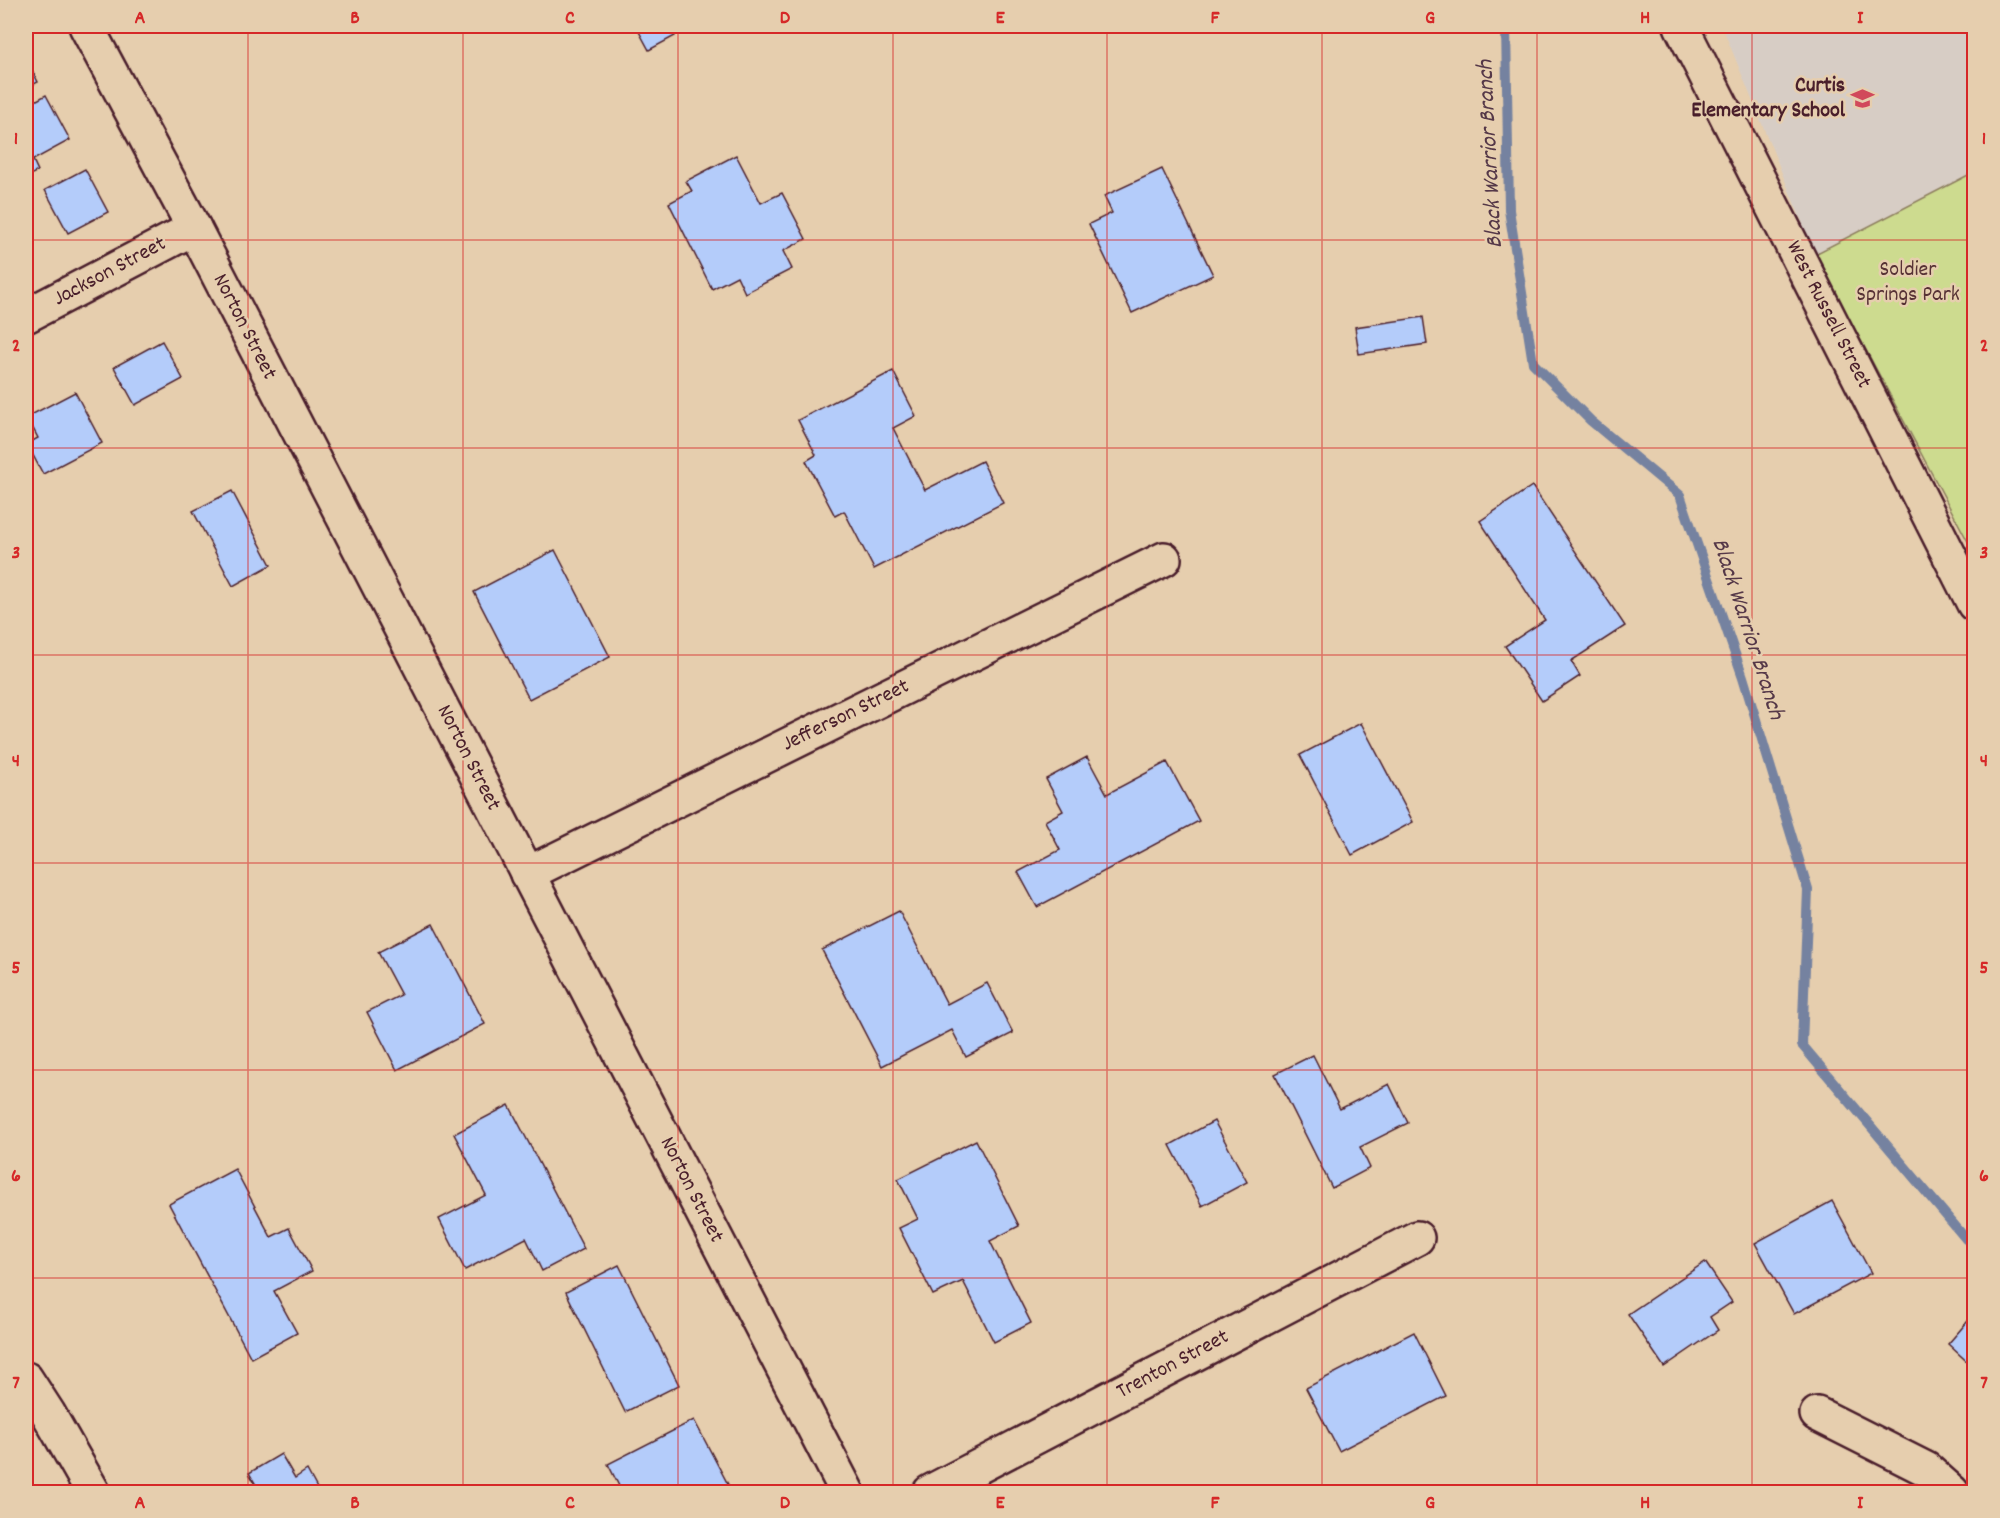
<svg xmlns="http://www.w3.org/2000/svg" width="2000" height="1518" viewBox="0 0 2000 1518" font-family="Dekko,sans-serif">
  <rect width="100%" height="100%" fill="#e6ceae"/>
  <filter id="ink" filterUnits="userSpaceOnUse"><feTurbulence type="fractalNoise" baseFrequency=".0167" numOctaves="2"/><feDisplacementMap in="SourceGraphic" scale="12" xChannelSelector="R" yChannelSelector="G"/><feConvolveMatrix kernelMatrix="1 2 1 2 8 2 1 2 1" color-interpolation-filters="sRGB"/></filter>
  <g filter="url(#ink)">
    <polygon fill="#d7cdc5" points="1722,26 1974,26 1974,172 1815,254"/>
    <polygon fill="#cddb8f" stroke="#8c7d5d" stroke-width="1.5" points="1974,172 1974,553 1815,254"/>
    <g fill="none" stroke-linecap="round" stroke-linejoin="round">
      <polyline stroke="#7582a0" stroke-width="10" points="1506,26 1509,210 1533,363 1591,421 1680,495 1743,677 1808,890 1802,1045 1966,1239 1974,1245"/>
    </g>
    <g fill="#b4ccfa" stroke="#4a1f2b" stroke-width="1.5">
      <polygon points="636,26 670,26 675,36 649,50"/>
      <polygon points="26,59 38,82 26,88"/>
      <polygon points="46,95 70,140 33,160 38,171 26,177 26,106"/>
      <polygon points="736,155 761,203 782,193 806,239 783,251 792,269 745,293 737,276 712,289 669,203 692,191 686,181"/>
      <polygon points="85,169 108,212 68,233 45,190"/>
      <polygon points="1162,169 1213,275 1132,313 1089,224 1112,213 1104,196"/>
      <polygon points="1423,317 1427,344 1359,354 1355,327"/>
      <polygon points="162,341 183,379 135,405 114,367"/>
      <polygon points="893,371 916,416 893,428 925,490 982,461 1003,503 874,569 844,511 835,516 806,461 816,455 798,420"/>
      <polygon points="75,392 102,443 43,474 27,444 38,438 27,417"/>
      <polygon points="1532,486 1625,626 1571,661 1580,676 1542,701 1505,646 1545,620 1480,521"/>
      <polygon points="232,491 271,565 233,586 193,511"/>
      <polygon points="555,550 610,657 529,699 474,592"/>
      <polygon points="1361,723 1413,822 1352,855 1300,755"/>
      <polygon points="1087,757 1107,794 1167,762 1199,821 1037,907 1018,872 1060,850 1045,821 1063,811 1046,779"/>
      <polygon points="899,911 947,1004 987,983 1013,1033 966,1057 952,1030 882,1066 822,950"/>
      <polygon points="433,924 485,1024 397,1070 367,1012 401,995 378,952"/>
      <polygon points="1313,1055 1340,1109 1389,1084 1408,1123 1360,1147 1370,1168 1332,1188 1275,1074"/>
      <polygon points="509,1105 584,1249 542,1271 526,1238 465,1270 439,1219 486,1195 454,1134"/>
      <polygon points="1214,1121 1247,1182 1202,1206 1170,1145"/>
      <polygon points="976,1140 1019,1226 990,1241 1031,1323 994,1342 963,1281 933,1295 899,1228 918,1219 898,1179"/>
      <polygon points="235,1169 271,1237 289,1228 312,1271 274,1291 297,1333 251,1358 169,1204"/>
      <polygon points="1832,1201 1871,1273 1794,1314 1755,1243"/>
      <polygon points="1705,1262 1732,1302 1710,1317 1718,1330 1664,1367 1628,1314"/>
      <polygon points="619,1265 679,1385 625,1412 566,1292"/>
      <polygon points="1974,1314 1974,1368 1948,1344"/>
      <polygon points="1414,1332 1446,1396 1339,1451 1306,1388"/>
      <polygon points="694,1420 732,1492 622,1492 608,1464"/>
      <polygon points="281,1454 295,1478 307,1470 319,1492 260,1492 249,1473"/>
    </g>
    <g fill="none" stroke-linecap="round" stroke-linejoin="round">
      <defs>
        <g id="minor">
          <polyline points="86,26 194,228 847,1492"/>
          <polyline points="1681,26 1974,604"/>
          <polyline points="26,316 194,228"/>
          <polyline points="527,874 1164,559"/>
          <polyline points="26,1379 48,1413 93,1492"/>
          <polyline points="1817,1414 1926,1469 1952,1492"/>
          <polyline points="930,1492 1417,1238"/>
        </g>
      </defs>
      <use href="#minor" stroke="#4a1f2b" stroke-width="38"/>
      <use href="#minor" stroke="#e6ceae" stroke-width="33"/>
    </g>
  </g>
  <path fill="none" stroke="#d62828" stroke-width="1.5" stroke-opacity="0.55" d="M248 26V1492M463 26V1492M678 26V1492M893 26V1492M1107 26V1492M1322 26V1492M1537 26V1492M1752 26V1492M26 240H1974M26 448H1974M26 655H1974M26 863H1974M26 1070H1974M26 1278H1974"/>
  <defs>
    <symbol id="school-bare" viewBox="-9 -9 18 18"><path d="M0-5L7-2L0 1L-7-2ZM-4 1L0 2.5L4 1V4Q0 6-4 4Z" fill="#d1495b" stroke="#e6ceae" stroke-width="2.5" paint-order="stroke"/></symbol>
  </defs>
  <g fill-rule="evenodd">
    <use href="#school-bare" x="1846" y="82" width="33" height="33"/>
  </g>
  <g text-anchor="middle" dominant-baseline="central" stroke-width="5" stroke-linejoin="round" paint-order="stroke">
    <g font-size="22" font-weight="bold" fill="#4a1f2b" stroke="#e6ceae" text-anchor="end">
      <text x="1845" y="86">Curtis<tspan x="1845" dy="25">Elementary School</tspan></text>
    </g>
    <g font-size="22" fill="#573235" stroke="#e6ceae">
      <text x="1908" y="270">Soldier<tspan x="1908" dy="25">Springs Park</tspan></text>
    </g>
    <g font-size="22" fill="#4a1f2b" stroke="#e6ceae">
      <text transform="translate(110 272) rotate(-28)">Jackson Street</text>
      <text transform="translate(1828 315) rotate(63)">West Russell Street</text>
      <text transform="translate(244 327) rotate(63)">Norton Street</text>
      <text transform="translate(846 716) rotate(-26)">Jefferson Street</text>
      <text transform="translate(468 758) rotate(63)">Norton Street</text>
      <text transform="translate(691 1190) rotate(63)">Norton Street</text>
      <text transform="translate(1173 1365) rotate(-28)">Trenton Street</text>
    </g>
    <g font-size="24" font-style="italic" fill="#553848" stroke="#e6ceae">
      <text transform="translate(1491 154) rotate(-93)">Black Warrior Branch</text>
      <text transform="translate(1747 629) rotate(72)">Black Warrior Branch</text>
    </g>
  </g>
  <rect width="2000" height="1518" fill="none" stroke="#e6ceae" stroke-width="66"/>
  <rect x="33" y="33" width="1934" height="1452" fill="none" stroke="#d62828" stroke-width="2"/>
  <g font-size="20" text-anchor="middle" font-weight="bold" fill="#d62828">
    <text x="140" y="23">A</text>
    <text x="355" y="23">B</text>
    <text x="570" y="23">C</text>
    <text x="785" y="23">D</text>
    <text x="1000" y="23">E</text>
    <text x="1215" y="23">F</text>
    <text x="1430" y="23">G</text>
    <text x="1645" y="23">H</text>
    <text x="1860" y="23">I</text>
    <text x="16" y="144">1</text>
    <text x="1984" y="144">1</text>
    <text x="16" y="351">2</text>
    <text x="1984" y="351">2</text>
    <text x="16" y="558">3</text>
    <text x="1984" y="558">3</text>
    <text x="16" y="766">4</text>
    <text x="1984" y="766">4</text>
    <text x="16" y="973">5</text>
    <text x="1984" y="973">5</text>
    <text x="16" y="1181">6</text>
    <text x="1984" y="1181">6</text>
    <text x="16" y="1388">7</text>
    <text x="1984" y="1388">7</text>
    <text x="140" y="1508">A</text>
    <text x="355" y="1508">B</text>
    <text x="570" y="1508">C</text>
    <text x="785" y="1508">D</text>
    <text x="1000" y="1508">E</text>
    <text x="1215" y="1508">F</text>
    <text x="1430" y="1508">G</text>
    <text x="1645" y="1508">H</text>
    <text x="1860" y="1508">I</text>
  </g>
</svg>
